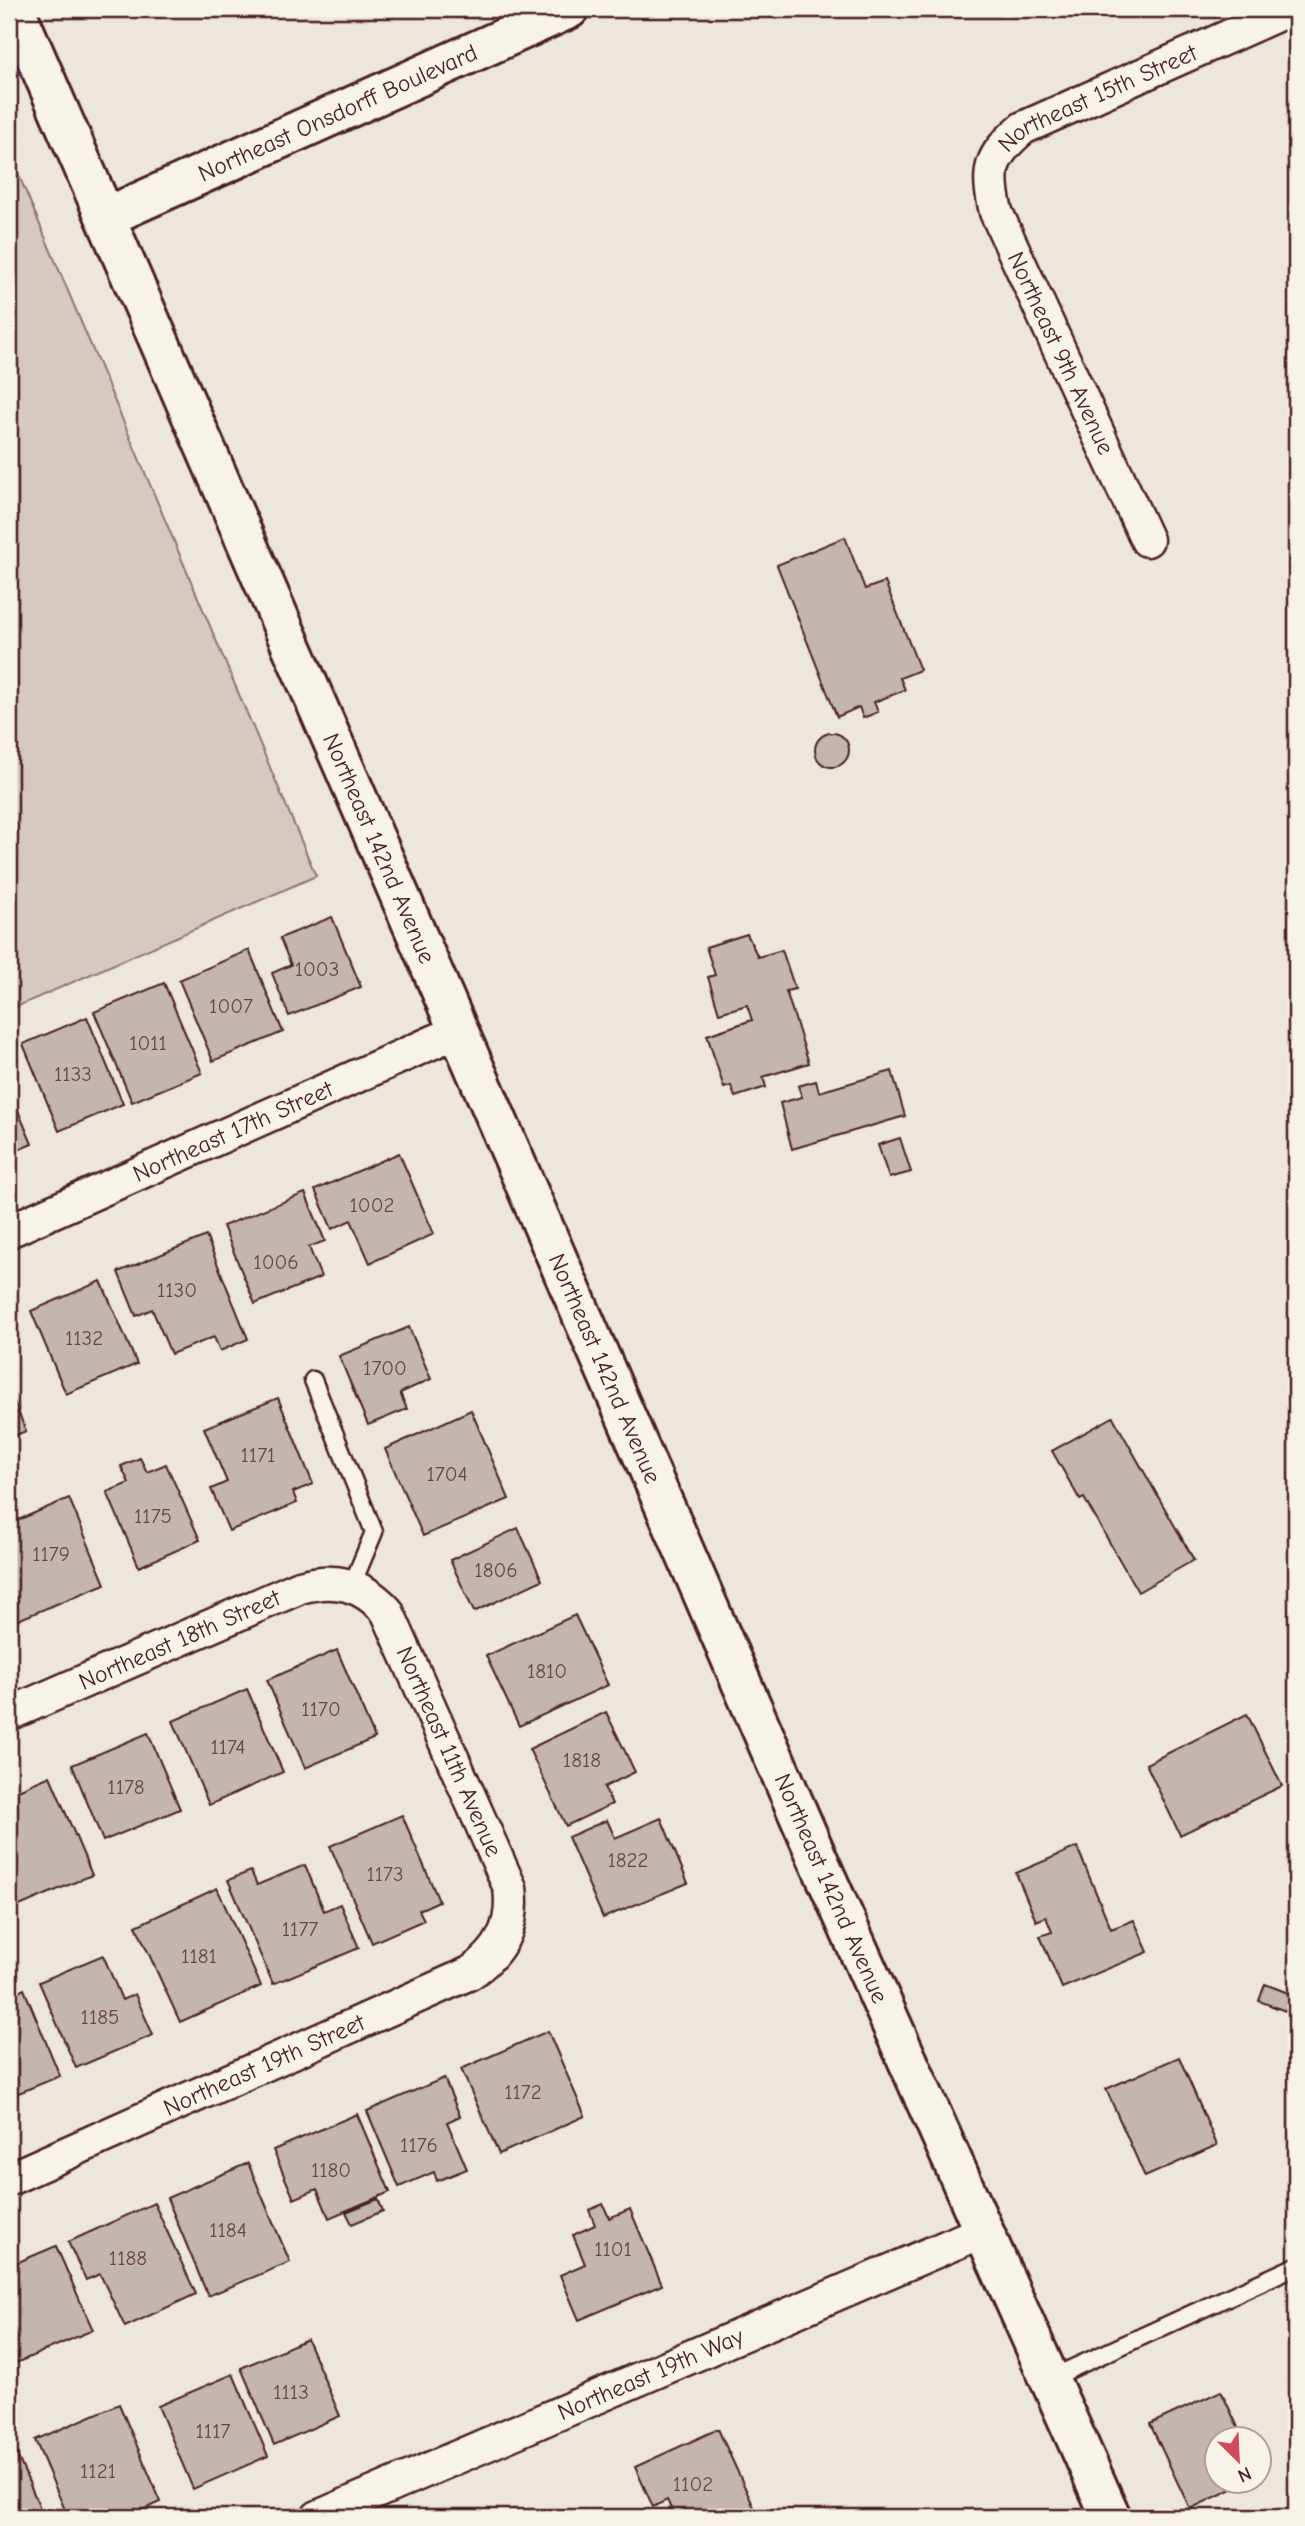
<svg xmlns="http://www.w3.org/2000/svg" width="1305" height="2526" viewBox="0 0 1305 2526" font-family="'Comic Neue',sans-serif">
  <rect width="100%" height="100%" fill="#ece6dd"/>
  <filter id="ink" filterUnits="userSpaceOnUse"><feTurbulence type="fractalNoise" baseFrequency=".0143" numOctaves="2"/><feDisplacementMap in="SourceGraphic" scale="14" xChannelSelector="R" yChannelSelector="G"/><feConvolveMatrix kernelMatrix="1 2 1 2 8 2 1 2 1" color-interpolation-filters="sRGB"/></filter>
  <g filter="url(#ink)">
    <polygon fill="#d5c9c2" stroke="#907476" stroke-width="2" points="9,152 316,876 9,1010"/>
    <g fill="#c4b5b0" stroke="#4a1f2b" stroke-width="2">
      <polygon points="845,537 865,589 885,582 920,670 900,678 905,690 874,702 878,712 863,718 859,707 837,717 777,565"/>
      <circle cx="832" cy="750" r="17"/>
      <polygon points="332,917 361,987 289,1016 272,973 291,965 280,938"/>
      <polygon points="747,934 758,957 782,950 795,989 786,991 809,1063 763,1077 766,1087 735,1097 731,1086 724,1088 707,1035 752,1020 747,1005 719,1013 708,977 715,975 706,947"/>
      <polygon points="249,950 283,1032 213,1061 179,980"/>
      <polygon points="164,983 202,1073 132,1102 94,1012"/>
      <polygon points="87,1017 123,1104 59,1131 23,1044"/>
      <polygon points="892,1071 905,1116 792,1149 780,1103 802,1097 798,1086 816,1081 819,1092"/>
      <polygon points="9,1089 32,1144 9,1154"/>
      <polygon points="900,1138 911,1172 889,1178 878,1145"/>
      <polygon points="399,1153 434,1234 370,1263 351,1220 332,1229 315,1190"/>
      <polygon points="305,1193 325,1241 309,1247 321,1277 255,1304 223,1226"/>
      <polygon points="206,1236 248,1339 220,1351 214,1337 171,1354 152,1309 136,1316 118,1272"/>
      <polygon points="101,1281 137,1364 66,1394 31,1311"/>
      <polygon points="409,1327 431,1379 400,1393 407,1409 368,1425 339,1356"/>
      <polygon points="9,1389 26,1431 9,1438"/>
      <polygon points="278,1398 313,1484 293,1492 297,1503 229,1531 211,1489 227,1482 204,1428"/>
      <polygon points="471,1410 509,1499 423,1536 385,1449"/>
      <polygon points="1113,1417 1194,1560 1138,1592 1084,1498 1080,1500 1052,1451"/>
      <polygon points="140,1458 147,1472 166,1464 200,1540 139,1567 107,1492 129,1483 121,1466"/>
      <polygon points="69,1498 105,1584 18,1620 9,1599 9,1524"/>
      <polygon points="518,1528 542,1580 474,1612 450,1560"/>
      <polygon points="575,1615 608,1685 519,1726 486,1656"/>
      <polygon points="337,1650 375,1738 305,1768 267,1680"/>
      <polygon points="247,1689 283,1772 209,1805 173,1721"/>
      <polygon points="606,1712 635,1772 604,1787 612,1804 566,1826 529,1749"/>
      <polygon points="1247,1714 1282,1786 1180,1835 1146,1764"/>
      <polygon points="148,1733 180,1809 103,1841 72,1765"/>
      <polygon points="50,1776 92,1875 10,1910 9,1794"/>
      <polygon points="402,1815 439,1901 419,1910 424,1920 372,1943 330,1846"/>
      <polygon points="661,1818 688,1883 603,1918 568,1837 607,1820 615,1838"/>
      <polygon points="1077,1847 1111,1929 1134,1920 1148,1952 1062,1988 1040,1936 1052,1932 1046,1917 1036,1921 1016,1873"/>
      <polygon points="305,1865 324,1911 340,1904 359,1948 273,1984 228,1880 251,1871 257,1885"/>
      <polygon points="217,1888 261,1986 180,2022 136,1926"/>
      <polygon points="103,1955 122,2000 135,1994 153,2035 76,2068 39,1982"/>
      <polygon points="1265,1984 1296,1996 1296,2015 1259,2001"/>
      <polygon points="24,1989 60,2076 9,2097 9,1996"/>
      <polygon points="548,2031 585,2116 499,2154 461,2069"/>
      <polygon points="1179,2057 1217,2145 1145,2177 1106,2089"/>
      <polygon points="444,2078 460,2116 447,2122 467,2169 437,2181 434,2172 399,2187 367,2111"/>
      <polygon points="357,2114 390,2192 329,2218 317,2189 294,2199 273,2150"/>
      <polygon points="248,2163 290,2262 208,2296 167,2198"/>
      <polygon points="378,2199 383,2211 352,2224 346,2212"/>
      <polygon points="154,2203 196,2294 125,2327 100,2274 86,2280 68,2242"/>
      <polygon points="603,2204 609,2218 630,2209 662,2285 579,2320 560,2275 585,2264 573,2235 595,2225 589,2210"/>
      <polygon points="56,2246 93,2330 9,2366 9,2266"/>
      <polygon points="307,2339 340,2416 274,2445 241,2368"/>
      <polygon points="233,2374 268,2456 193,2489 158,2406"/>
      <polygon points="1221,2391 1243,2438 1218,2438 1218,2480 1251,2480 1190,2509 1150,2424"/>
      <polygon points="119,2404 161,2502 126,2517 68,2517 35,2440"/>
      <polygon points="718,2429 758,2516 675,2517 667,2500 653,2507 635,2467"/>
      <polygon points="17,2455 44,2517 9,2517 9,2458"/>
    </g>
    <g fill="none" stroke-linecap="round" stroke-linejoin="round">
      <defs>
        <g id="lane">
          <polyline points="313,1380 374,1532 352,1585"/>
          <polyline points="1049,2379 1296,2266"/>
        </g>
        <g id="street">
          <path id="s1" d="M1147 540 996 212C986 169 990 156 1023 128L1290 9"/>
          <path id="s2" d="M9 1231 458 1031"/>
          <path id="s3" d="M9 1714 300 1587C335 1577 362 1584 387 1611L510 1888C515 1925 501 1952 470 1973L9 2179"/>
          <path id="s4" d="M318 2517 983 2231"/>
        </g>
        <g id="secondary">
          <path id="s5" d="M15 9 817 1857 1111 2517"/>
          <path id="s6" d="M106 217 569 9"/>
        </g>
      </defs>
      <use href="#lane" stroke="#4a1f2b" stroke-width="21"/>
      <use href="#street" stroke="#4a1f2b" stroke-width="37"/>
      <use href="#secondary" stroke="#4a1f2b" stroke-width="44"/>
      <use href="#lane" stroke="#f7f3e8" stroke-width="16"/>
      <use href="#street" stroke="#f7f3e8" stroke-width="32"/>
      <use href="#secondary" stroke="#f7f3e8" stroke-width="38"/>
    </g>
  </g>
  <g text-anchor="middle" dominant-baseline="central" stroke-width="5" stroke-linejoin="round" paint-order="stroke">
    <g font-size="21" fill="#68444c">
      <text x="317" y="969">1003</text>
      <text x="231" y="1006">1007</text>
      <text x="148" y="1043">1011</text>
      <text x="73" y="1074">1133</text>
      <text x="372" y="1205">1002</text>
      <text x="276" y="1262">1006</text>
      <text x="177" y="1290">1130</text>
      <text x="84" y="1338">1132</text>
      <text x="385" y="1368">1700</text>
      <text x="258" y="1455">1171</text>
      <text x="447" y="1474">1704</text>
      <text x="153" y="1516">1175</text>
      <text x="51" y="1554">1179</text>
      <text x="496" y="1570">1806</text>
      <text x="547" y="1671">1810</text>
      <text x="321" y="1709">1170</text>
      <text x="228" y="1747">1174</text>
      <text x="582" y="1760">1818</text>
      <text x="126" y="1787">1178</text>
      <text x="628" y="1860">1822</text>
      <text x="385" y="1874">1173</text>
      <text x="300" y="1929">1177</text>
      <text x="199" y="1956">1181</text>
      <text x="100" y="2017">1185</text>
      <text x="523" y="2092">1172</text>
      <text x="419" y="2145">1176</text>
      <text x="331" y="2170">1180</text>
      <text x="228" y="2230">1184</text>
      <text x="613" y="2249">1101</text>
      <text x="128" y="2258">1188</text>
      <text x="291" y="2392">1113</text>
      <text x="213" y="2431">1117</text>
      <text x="98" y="2471">1121</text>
      <text x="693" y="2484">1102</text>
    </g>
    <g font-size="24" fill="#4a1f2b" stroke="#f7f3e8">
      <text stroke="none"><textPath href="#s1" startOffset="537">Northeast 15th Street</textPath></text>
      <text stroke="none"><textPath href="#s6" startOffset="254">Northeast Onsdorff Boulevard</textPath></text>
      <text transform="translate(1061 353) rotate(65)">Northeast 9th Avenue</text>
      <text stroke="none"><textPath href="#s5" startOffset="915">Northeast 142nd Avenue</textPath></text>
      <text stroke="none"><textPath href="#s2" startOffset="245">Northeast 17th Street</textPath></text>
      <text stroke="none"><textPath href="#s5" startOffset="1482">Northeast 142nd Avenue</textPath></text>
      <text stroke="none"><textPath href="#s3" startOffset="186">Northeast 18th Street</textPath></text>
      <text stroke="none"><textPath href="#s3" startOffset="567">Northeast 11th Avenue</textPath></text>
      <text stroke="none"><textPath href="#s5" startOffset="2049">Northeast 142nd Avenue</textPath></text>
      <text transform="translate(264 2065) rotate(-24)">Northeast 19th Street</text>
      <text stroke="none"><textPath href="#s4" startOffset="362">Northeast 19th Way</textPath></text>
    </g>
  </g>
  <rect width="1305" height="2526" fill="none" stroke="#f7f3e8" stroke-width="35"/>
  <rect x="18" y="18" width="1270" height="2491" fill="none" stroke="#4a1f2b" stroke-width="2.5" filter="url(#ink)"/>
  <g transform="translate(1238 2460) rotate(156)"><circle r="33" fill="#f7f3e8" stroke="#b29e9c" stroke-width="2"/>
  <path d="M0-5L12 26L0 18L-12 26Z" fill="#d1495b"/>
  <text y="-10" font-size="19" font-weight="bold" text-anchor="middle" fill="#4a1f2b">N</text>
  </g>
</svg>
